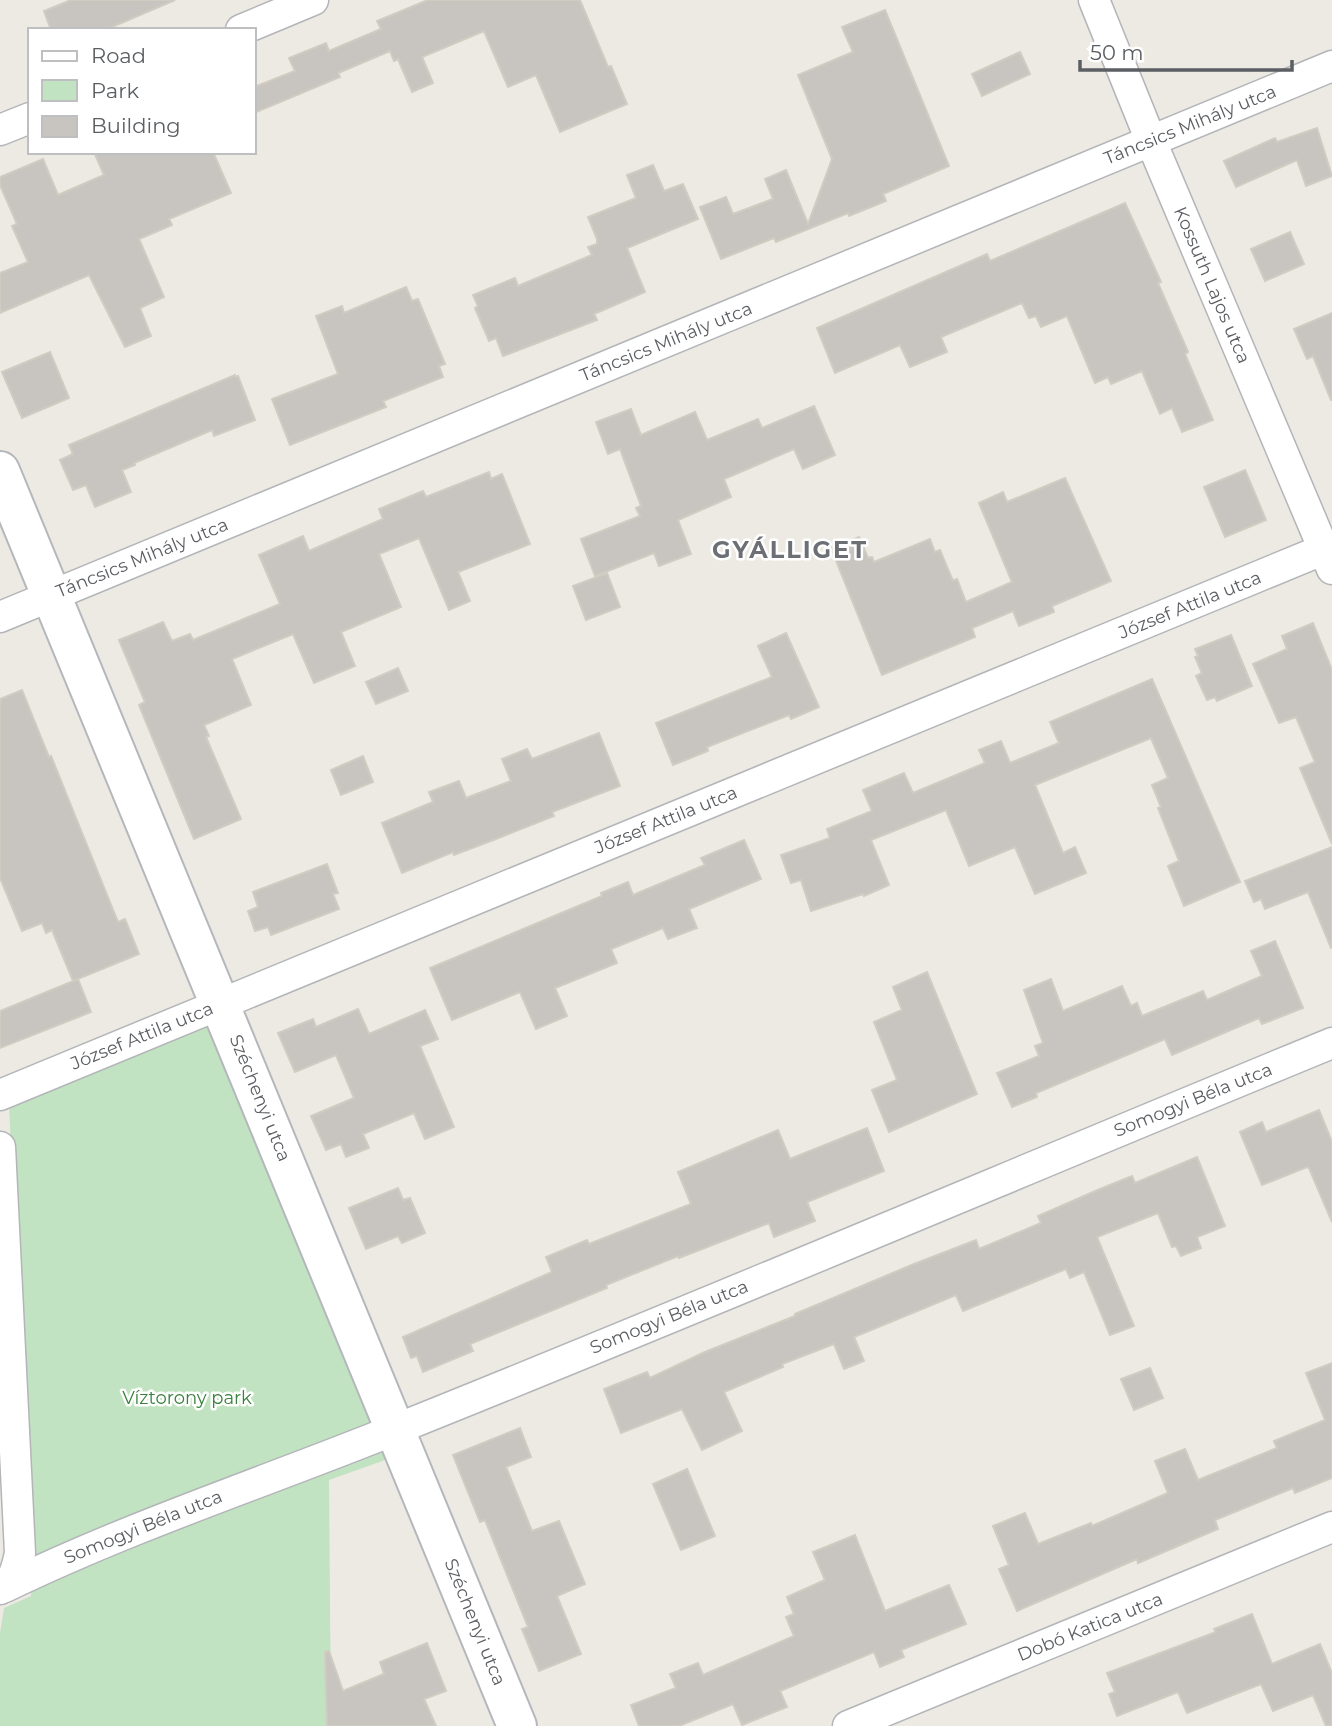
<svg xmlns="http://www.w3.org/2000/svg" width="1332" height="1726" viewBox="0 0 1332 1726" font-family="Montserrat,sans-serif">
  <rect width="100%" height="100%" fill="#edeae3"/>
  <polygon fill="#c1e3c1" points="211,1017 388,1459 329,1480 331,1726 0,1726 0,1633 4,1608 31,1596 9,1104"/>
  <g fill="#c8c5c0" stroke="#d1ccc2" stroke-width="2">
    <polygon points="71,0 175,0 105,30 51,30 44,11"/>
    <polygon points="428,0 580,0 608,67 611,66 627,104 560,132 536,75 508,87 484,31 422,57 433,83 412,92 398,59 394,61 390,51 338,73 340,77 254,113 254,87 295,71 289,58 326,43 329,51 381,29 377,21"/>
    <polygon points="885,10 949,166 883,194 886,201 849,216 848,213 776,242 774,238 721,259 700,207 726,197 733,214 773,199 765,179 786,170 808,224 832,159 798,75 853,52 842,27"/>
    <polygon points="1020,52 1030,74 982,96 972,74"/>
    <polygon points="1317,128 1332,176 1306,186 1297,160 1236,187 1224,161 1275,138 1277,142"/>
    <polygon points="94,152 213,152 231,193 169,219 172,225 139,239 164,297 140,308 151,336 125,347 89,275 0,313 0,273 28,262 12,226 17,224 0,185 0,177 43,159 58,195 104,175"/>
    <polygon points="653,165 664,191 683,184 698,219 627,248 645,292 594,314 597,320 503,356 496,338 489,341 475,308 478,306 473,295 515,278 518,286 592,255 588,247 597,244 597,239 588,217 636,198 627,175"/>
    <polygon points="1125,203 1161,282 1158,283 1188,352 1185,354 1213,420 1182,432 1172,408 1160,414 1142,371 1111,384 1108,377 1095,383 1067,316 1041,327 1036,316 1029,318 1022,303 941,337 947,352 910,367 900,345 835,373 817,328 987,254 990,261"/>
    <polygon points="1290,232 1304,264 1265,281 1251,249"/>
    <polygon points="406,287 412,301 418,299 445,364 439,366 443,377 383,401 386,407 290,445 272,399 338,374 316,316 342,306 344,313"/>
    <polygon points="1332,313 1332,400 1331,400 1313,356 1307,359 1294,329"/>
    <polygon points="50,352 69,398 22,418 2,372"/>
    <polygon points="235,375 236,377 238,376 255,420 214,436 212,430 134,463 135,465 122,470 131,492 95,507 86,485 73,490 60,460 73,454 69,445"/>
    <polygon points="814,406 835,455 803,469 794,449 724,479 731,497 678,520 691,554 659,566 654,553 595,576 581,539 640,516 636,508 641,506 620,449 608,454 596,422 631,409 641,435 695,412 707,440 758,419 762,428"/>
    <polygon points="1245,470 1266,520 1225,537 1204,487"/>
    <polygon points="489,472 491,479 502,474 530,544 458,572 470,601 449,610 419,538 379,554 401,607 341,632 355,666 314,683 293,634 232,659 251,705 204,725 209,736 206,737 241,819 194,839 139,705 145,702 119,640 163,622 172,641 190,634 193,640 280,604 259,555 303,536 309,551 383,519 379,509 423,491 426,497"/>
    <polygon points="1065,478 1111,581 1052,606 1054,612 1019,626 1013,611 972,628 975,637 882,675 831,548 859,537 868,558 872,557 874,562 930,539 935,552 940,550 953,581 957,579 966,602 1012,582 979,503 1003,492 1007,502"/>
    <polygon points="607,573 620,607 586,620 573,586"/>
    <polygon points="1313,623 1332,670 1332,844 1300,768 1315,762 1296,717 1279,723 1253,664 1287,649 1282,636"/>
    <polygon points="786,633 819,707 791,719 789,715 707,747 708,751 673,765 656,723 772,677 758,646"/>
    <polygon points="1231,635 1252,686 1217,701 1215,697 1207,700 1196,676 1202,673 1195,657 1198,656 1195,649"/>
    <polygon points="398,668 408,691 376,704 366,682"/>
    <polygon points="1152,679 1240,882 1184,906 1168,866 1179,861 1158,808 1161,807 1152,785 1168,778 1151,738 1035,785 1063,853 1075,847 1086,873 1035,894 1015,847 969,866 946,810 871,840 889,885 864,896 863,894 811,911 801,880 791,883 781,855 830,838 827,829 872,811 863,790 904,773 913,793 985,763 979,750 1001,741 1010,763 1059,743 1050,722"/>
    <polygon points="22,690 49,757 51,756 118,922 125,919 139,954 73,981 52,930 46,933 42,923 22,931 0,878 0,699"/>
    <polygon points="599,733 620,786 552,812 554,816 496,839 454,855 453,852 402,873 382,823 433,802 429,792 459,781 466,798 511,781 502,759 527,749 532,759"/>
    <polygon points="363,756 373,782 341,795 331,770"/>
    <polygon points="744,840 761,879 689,909 697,928 668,939 663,928 611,949 617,963 555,988 567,1016 536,1029 520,992 452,1020 430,968 602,896 601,893 628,882 633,895 705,865 701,858"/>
    <polygon points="1332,847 1332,948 1331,948 1308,892 1265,909 1261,899 1254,902 1245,881"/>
    <polygon points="327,864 338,893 333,894 339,909 271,935 268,927 255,931 248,911 258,907 253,892"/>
    <polygon points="1275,941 1303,1008 1262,1024 1259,1018 1172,1055 1165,1039 1036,1093 1037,1097 1012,1107 997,1073 1039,1056 1035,1046 1043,1043 1024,990 1051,979 1063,1011 1122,986 1131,1006 1137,1003 1142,1016 1203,991 1207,1000 1262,976 1251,951"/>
    <polygon points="927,972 977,1094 889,1132 872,1090 897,1080 874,1022 902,1010 893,987"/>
    <polygon points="78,979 91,1012 0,1048 0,1011"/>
    <polygon points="358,1009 369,1034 425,1010 438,1039 420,1046 454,1127 425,1139 414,1113 363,1134 369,1148 346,1157 341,1144 326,1150 311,1116 354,1098 336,1055 295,1072 278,1033 313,1019 316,1027"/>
    <polygon points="1319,1110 1332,1142 1332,1222 1309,1168 1307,1167 1262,1185 1240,1132 1262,1122 1266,1132"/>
    <polygon points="867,1128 884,1171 807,1202 815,1221 774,1237 769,1223 679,1258 678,1256 606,1285 607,1288 470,1344 473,1351 423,1372 417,1356 411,1358 403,1337 552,1272 546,1257 587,1240 589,1244 691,1204 678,1172 778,1130 790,1159"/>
    <polygon points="1197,1157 1225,1226 1197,1237 1201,1248 1181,1256 1176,1246 1172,1247 1158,1213 1097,1237 1134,1326 1110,1335 1084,1272 1070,1278 1066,1269 963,1311 956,1295 854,1337 864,1361 844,1369 834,1344 782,1364 783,1367 724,1392 742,1431 702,1450 682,1409 621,1433 604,1389 647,1372 650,1378 705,1352 795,1316 795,1314 914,1264 976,1240 979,1249 1041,1223 1038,1216 1100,1189 1132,1176 1135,1183"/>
    <polygon points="398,1188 403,1200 410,1198 425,1233 402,1243 398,1236 366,1249 349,1208"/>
    <polygon points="1332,1363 1332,1478 1295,1493 1293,1488 1215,1520 1218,1529 1138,1563 1137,1559 1017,1611 999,1569 1009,1565 993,1526 1025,1513 1038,1544 1091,1523 1092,1526 1168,1493 1155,1461 1185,1449 1198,1480 1277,1448 1274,1441 1325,1420 1306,1373"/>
    <polygon points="1150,1368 1163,1398 1134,1410 1121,1379"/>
    <polygon points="520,1428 531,1457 506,1467 532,1531 559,1521 585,1584 557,1596 581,1654 539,1671 522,1629 528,1627 485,1520 480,1522 453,1455"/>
    <polygon points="687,1469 715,1536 681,1550 653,1484"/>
    <polygon points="855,1535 885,1611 949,1585 966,1624 901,1650 904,1657 880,1667 874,1652 780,1691 787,1707 742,1725 733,1704 679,1726 639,1726 631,1705 676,1688 670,1674 698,1663 703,1675 794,1636 786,1617 794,1614 787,1597 825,1580 813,1552"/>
    <polygon points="1252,1614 1272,1664 1320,1644 1332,1673 1332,1726 1326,1726 1313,1695 1273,1711 1261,1684 1187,1713 1178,1692 1117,1716 1109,1694 1115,1692 1107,1673 1216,1632 1214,1629"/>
    <polygon points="427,1643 446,1691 424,1699 436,1726 327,1726 325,1652 329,1651 343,1691 384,1674 380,1662"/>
  </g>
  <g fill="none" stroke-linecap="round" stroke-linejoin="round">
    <defs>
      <g id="street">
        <polyline points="1094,0 1151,141 1332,569"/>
        <polyline points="241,30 313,0"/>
        <polyline points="0,130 30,118"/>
        <polyline points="0,617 1332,66"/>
        <polyline points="0,1095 1332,546"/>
        <path d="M0 1147 20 1553C17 1567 14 1582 0 1589"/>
        <path d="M5 1587C133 1525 268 1481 399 1428 711 1303 1021 1171 1332 1043"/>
        <polyline points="848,1726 1332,1527"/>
      </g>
      <polyline id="secondary" points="0,471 517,1726"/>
    </defs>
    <use href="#street" stroke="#b3b5b9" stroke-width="33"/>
    <use href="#secondary" stroke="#b4b7bc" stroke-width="42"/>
    <use href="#street" stroke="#fff" stroke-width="30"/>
    <use href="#secondary" stroke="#fff" stroke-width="38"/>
  </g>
  <g text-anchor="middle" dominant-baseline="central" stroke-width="5" stroke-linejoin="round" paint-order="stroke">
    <g font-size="18" fill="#5b5e62" stroke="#fff">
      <text transform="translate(1190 125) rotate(-22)">Táncsics Mihály utca</text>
      <text transform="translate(1212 285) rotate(67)">Kossuth Lajos utca</text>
      <text transform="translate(666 342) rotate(-22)">Táncsics Mihály utca</text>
      <text transform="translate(142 558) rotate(-22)">Táncsics Mihály utca</text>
      <text transform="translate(1190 605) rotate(-22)">József Attila utca</text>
      <text transform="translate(666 820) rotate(-22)">József Attila utca</text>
      <text transform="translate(142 1036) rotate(-22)">József Attila utca</text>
      <text transform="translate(260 1098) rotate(68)">Széchenyi utca</text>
      <text transform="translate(1193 1100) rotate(-22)">Somogyi Béla utca</text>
      <text transform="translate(669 1317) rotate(-22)">Somogyi Béla utca</text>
      <text transform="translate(143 1527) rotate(-22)">Somogyi Béla utca</text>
      <text transform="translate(475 1622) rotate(68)">Széchenyi utca</text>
      <text transform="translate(1090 1627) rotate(-22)">Dobó Katica utca</text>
    </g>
    <g font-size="18" fill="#3b823f" stroke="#fff">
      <text x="187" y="1398">Víztorony park</text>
    </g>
    <g font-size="24" font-weight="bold" letter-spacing="2" fill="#6c7074" stroke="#fff">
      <text x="790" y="549">GYÁLLIGET</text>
    </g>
  </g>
  <rect x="28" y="28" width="228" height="126" fill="#ffffff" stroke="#bdbfc0" stroke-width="2"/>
  <rect x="42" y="51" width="35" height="10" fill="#ffffff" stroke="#bdbfc0" stroke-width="2"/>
  <text x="91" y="63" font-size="21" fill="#5b5e62">Road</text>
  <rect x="42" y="80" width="35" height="21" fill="#c1e3c1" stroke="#bdbfc0" stroke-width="2"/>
  <text x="91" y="98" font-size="21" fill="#5b5e62">Park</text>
  <rect x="42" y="116" width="35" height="21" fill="#c8c5c0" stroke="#bdbfc0" stroke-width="2"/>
  <text x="91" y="133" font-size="21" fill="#5b5e62">Building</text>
  <path d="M1080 60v10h212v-10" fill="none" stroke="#5b5e62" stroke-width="3.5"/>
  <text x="1090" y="60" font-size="21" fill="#5b5e62" stroke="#ffffff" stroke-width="5" paint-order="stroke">50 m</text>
</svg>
